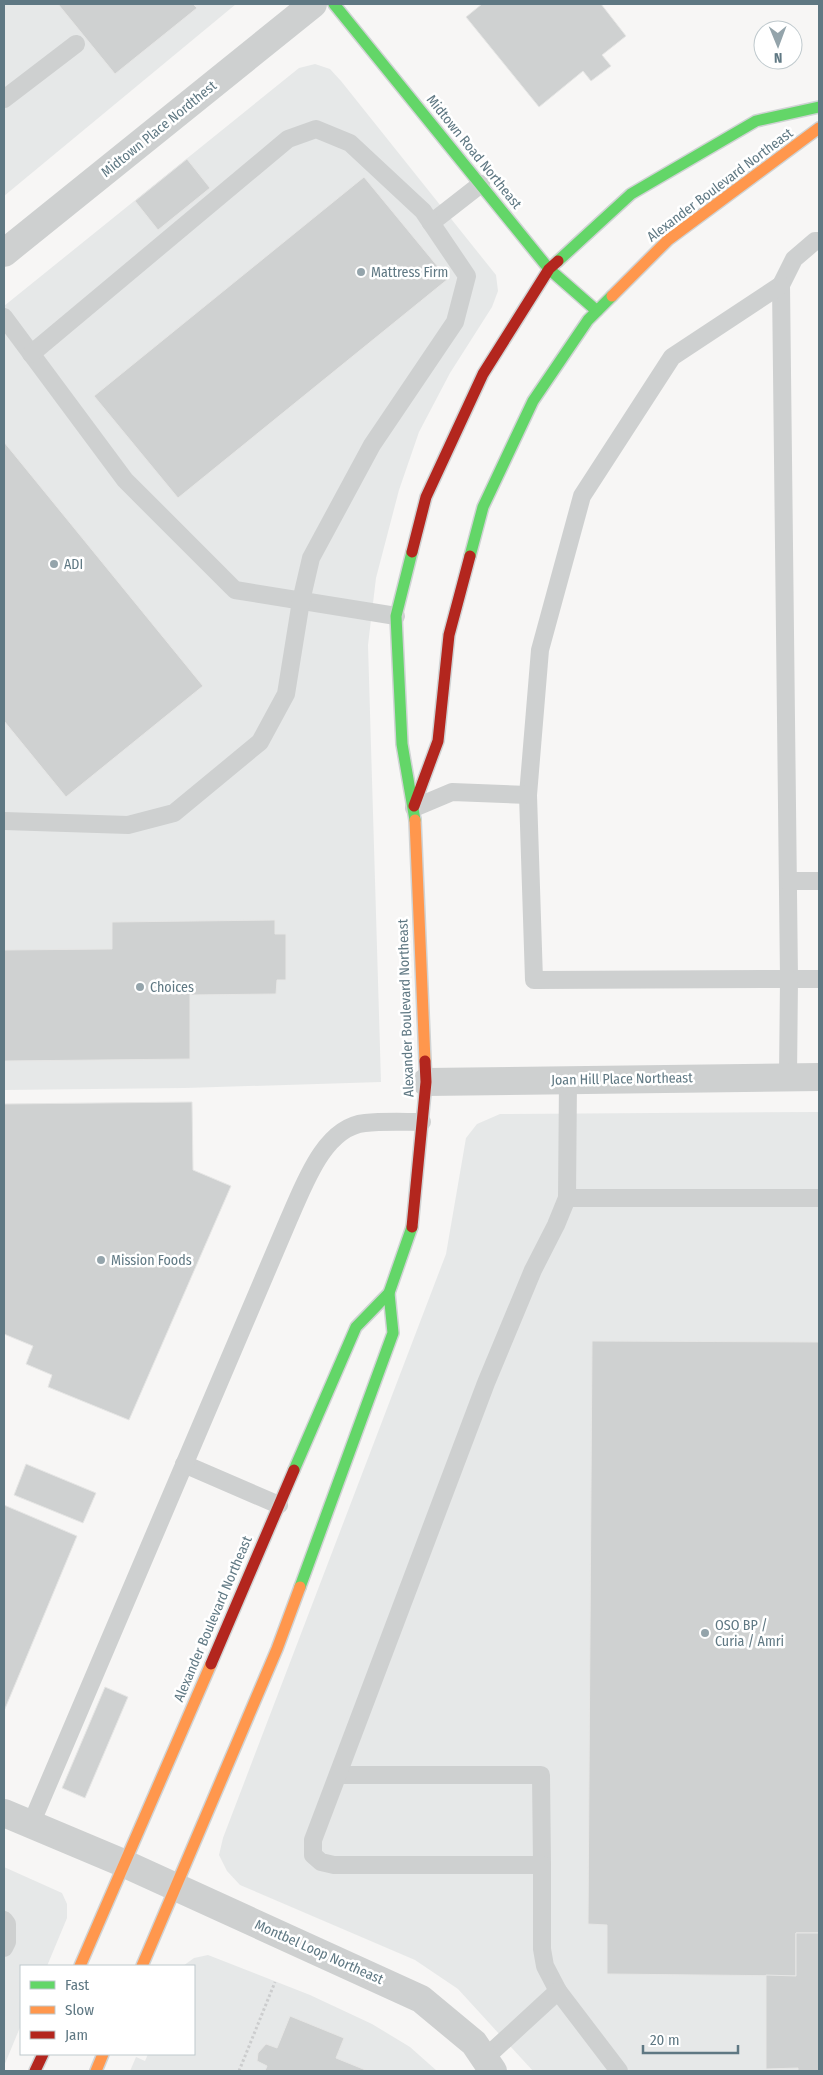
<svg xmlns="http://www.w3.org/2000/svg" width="823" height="2075" viewBox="0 0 823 2075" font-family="'Fira Sans Condensed',sans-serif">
  <rect width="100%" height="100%" fill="#f7f6f5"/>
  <g fill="#e6e8e8">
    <polygon points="4,4 236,4 4,196"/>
    <polygon points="315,64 330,69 341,81 496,275 498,291 492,307 450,373 419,432 399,490 376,578 368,645 381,1082 185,1088 4,1090 4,306 299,68"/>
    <polygon points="819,1112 819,2071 533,2071 458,1989 415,1960 240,1885 227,1871 219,1855 223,1838 446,1254 466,1138 477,1124 500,1114"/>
    <polygon points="4,1867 62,1893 67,1904 67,1918 47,1966 21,1966 21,2025 4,2066"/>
    <polygon points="208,1955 310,1995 372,2024 410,2047 437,2071 130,2071 136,2057 145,2061 148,2054 194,2054 194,1966 183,1966 194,1958"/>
  </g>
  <g fill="#cfd1d1" stroke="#e6e6e5">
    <polygon points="58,4 193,4 197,8 115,74"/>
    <polygon points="482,4 601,4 626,36 602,55 611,66 591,81 583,71 539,107 466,17"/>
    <polygon points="187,159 210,188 158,230 135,201"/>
    <polygon points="364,177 448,279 178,498 94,396"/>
    <polygon points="4,442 203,686 66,797 4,721"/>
    <polygon points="275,920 275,934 286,934 286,980 277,980 276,994 190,995 190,1059 4,1061 4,950 112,949 112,922"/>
    <polygon points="192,1102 193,1170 231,1186 129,1420 48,1387 52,1375 26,1364 33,1346 4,1334 4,1104"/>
    <polygon points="592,1341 819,1342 819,1933 796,1933 796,1976 607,1974 607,1925 588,1924"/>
    <polygon points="26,1464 96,1493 83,1523 14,1495"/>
    <polygon points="4,1505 77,1536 4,1711"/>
    <polygon points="105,1687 128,1697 85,1798 62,1788"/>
    <polygon points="796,1933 819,1933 819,2071 798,2071 798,2068 766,2069 766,1975 796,1976"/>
    <polygon points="290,2016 344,2038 336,2058 368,2071 265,2071 267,2066 257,2061 258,2053 266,2044 277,2048"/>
  </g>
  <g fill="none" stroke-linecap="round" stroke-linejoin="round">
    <defs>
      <g id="fast">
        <polyline points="334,4 549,269 597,311"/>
        <polyline points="558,261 631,194 756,121 819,107"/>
        <polyline points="412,552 396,616 402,744 415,820"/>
        <polyline points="470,556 483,507 533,401 588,320 612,296"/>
        <polyline points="294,1470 356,1327 389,1293 412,1227"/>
        <polyline points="300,1587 393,1333 389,1293"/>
      </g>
      <g id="slow">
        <polyline points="612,296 668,240 819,128"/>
        <polyline points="415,820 425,1061"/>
        <polyline points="80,1966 211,1664"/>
        <polyline points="142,1966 277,1649 300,1587"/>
        <polyline points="96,2071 103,2054"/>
      </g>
      <g id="jam">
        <polyline points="412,552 426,497 483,374 549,269 558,261"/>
        <polyline points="414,806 438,741 449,635 470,556"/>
        <polyline points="412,1227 426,1082 425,1061"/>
        <polyline points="211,1664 294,1470"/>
        <polyline points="35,2071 43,2054"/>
      </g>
    </defs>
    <use href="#fast" stroke="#d0d3d4" stroke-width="14"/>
    <use href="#slow" stroke="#d0d3d4" stroke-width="14"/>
    <use href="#jam" stroke="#d0d3d4" stroke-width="14"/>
    <polyline stroke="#cccdce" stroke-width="3" stroke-dasharray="2.5 2.5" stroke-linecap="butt" points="239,2071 275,1982"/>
    <g stroke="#ced0d0" stroke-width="18">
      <polyline points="4,99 76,44"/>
      <polyline points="431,223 481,184"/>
      <polyline points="819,241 815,241 794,259 781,285 789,979 819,979"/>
      <polyline points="781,285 672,357 582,496 540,650 528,795 534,980 789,979 788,1077"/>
      <polyline points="4,317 125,480 235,590 396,616"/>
      <polyline points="414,808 452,792 528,795"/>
      <polyline points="4,821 128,825 174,813 260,742 286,694 301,601 311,558 372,445 455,322 467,276 423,211 350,143 316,129 288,139 31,354"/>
      <polyline points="788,881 819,881"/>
      <polyline points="567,1198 819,1198"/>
      <polyline points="184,1464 279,1505"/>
      <polyline points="338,1775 541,1775 542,1865"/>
      <path d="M31 1824 288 1221C303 1188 323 1127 365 1123 383 1121 403 1122 422 1122"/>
      <polyline points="4,1920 7,1924 7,1942 4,1948"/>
      <polyline points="558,1991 545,1966 542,1949 542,1865 334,1865 321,1862 313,1855 313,1840 486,1383 533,1270 556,1225 567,1198 568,1080"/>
      <polyline points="484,2059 558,1991 619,2071"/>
    </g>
    <g stroke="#ced0d0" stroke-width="28">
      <polyline points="4,253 313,4"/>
      <polyline points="426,1082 819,1077"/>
      <polyline points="4,1813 123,1863 421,1999 474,2043 493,2071"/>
    </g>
    <use href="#fast" stroke="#63d668" stroke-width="11"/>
    <use href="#slow" stroke="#ff974d" stroke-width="11"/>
    <use href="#jam" stroke="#b3261e" stroke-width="11"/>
  </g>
  <g fill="#94a4ab" stroke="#fff" stroke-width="2">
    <circle cx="361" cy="272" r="5"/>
    <circle cx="54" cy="564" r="5"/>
    <circle cx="140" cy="987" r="5"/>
    <circle cx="101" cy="1260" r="5"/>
    <circle cx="705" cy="1633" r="5"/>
  </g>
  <g text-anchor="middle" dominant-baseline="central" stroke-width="5" stroke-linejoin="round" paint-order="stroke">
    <g font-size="14" fill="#5f7883" stroke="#fff">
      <text transform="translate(159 129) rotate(-39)">Midtown Place Nordthest</text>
      <text transform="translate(474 152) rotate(51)">Midtown Road Northeast</text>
      <text transform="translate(720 185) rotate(-37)">Alexander Boulevard Northeast</text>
      <text transform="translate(406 1008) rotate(-92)">Alexander Boulevard Northeast</text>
      <text transform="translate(622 1079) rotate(-1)">Joan Hill Place Northeast</text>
      <text transform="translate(213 1619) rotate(-67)">Alexander Boulevard Northeast</text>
      <text transform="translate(319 1952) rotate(24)">Montbel Loop Northeast</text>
    </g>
    <g font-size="14" fill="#5f7883" stroke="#fff" text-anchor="start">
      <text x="371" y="272">Mattress Firm</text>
      <text x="64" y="564">ADI</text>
      <text x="150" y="987">Choices</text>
      <text x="111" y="1260">Mission Foods</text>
      <text x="715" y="1625">OSO BP /<tspan x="715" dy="16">Curia / Amri</tspan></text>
    </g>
  </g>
  <rect width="823" height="2075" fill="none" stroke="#5f7883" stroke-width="10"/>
  <rect x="20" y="1965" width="175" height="90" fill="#ffffff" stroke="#bfc9cd"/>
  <rect x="30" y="1981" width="25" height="8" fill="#63d668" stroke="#bfc9cd"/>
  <text x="65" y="1990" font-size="15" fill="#5f7883">Fast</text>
  <rect x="30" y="2006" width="25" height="8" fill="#ff974d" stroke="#bfc9cd"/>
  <text x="65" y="2015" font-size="15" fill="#5f7883">Slow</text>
  <rect x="30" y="2031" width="25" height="8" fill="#b3261e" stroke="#bfc9cd"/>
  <text x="65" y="2040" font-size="15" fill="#5f7883">Jam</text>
  <g transform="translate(778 45) rotate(179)"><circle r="24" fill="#ffffff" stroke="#bfc9cd"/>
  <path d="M0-4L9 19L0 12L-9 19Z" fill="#94a4ab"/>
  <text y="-8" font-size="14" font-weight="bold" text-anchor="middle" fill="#5f7883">N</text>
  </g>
  <path d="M643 2045v8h95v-8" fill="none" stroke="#5f7883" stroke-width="2.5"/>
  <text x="650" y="2045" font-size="15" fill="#5f7883" stroke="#ffffff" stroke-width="4" paint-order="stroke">20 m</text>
</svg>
